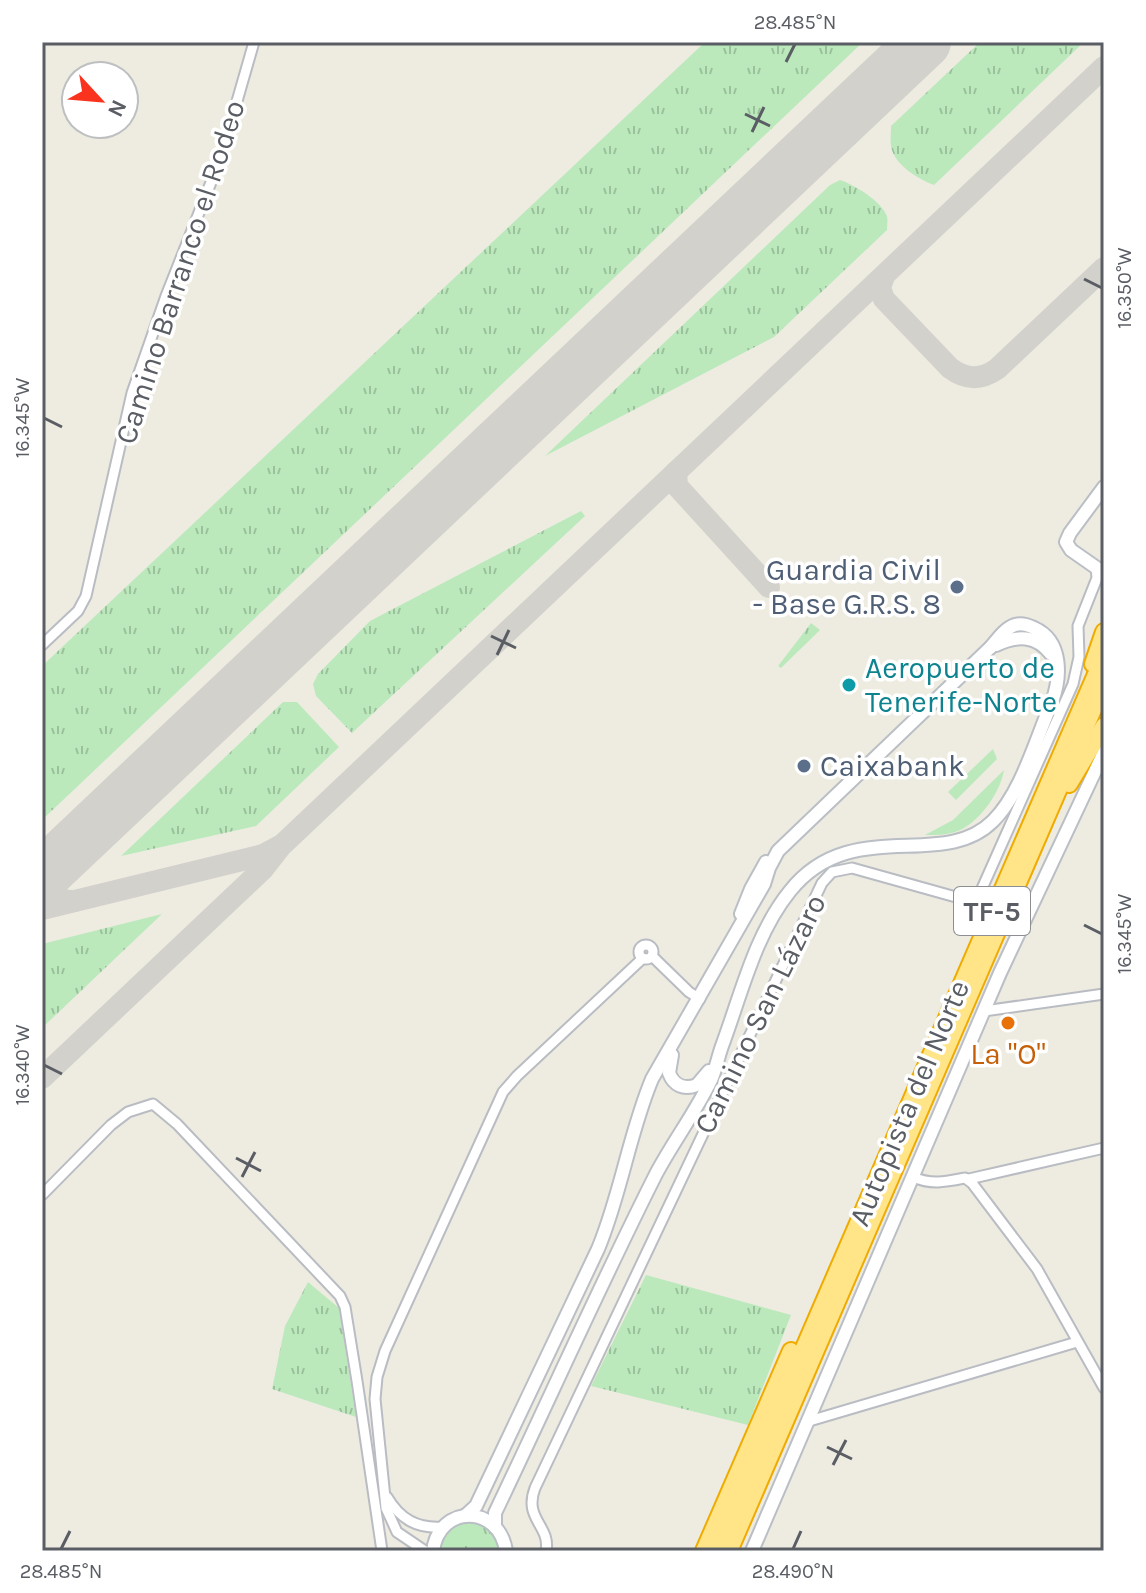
<svg xmlns="http://www.w3.org/2000/svg" width="1146" height="1593" viewBox="0 0 1146 1593" font-family="Karla,sans-serif">
  <defs>
    <pattern id="grass-tufts" width="24" height="20" patternUnits="userSpaceOnUse" patternTransform="scale(2)"><rect width="24" height="20" fill="#bbe9bc"/><path d="M3 7l-1-3M5 7V3M7 7l1-3M15 17l-1-3M17 17v-4M19 17l1-3" fill="none" stroke="#9bc09c"/></pattern>
  </defs>
  <rect width="100%" height="100%" fill="#eeece1"/>
  <g fill="url(#grass-tufts)">
    <polygon points="705,42 863,42 42,820 42,666"/>
    <path d="M980 42H1084L934 185C918 179 894 165 891 146 890 140 891 132 891 126Z"/>
    <path d="M840 180C855 185 881 201 887 216 888 221 887 225 887 230L774 337 545 456 830 185Z"/>
    <polygon points="581,511 585,516 352,733 316,696 313,684 318,674 370,621"/>
    <polygon points="811,623 820,630 781,668 778,666"/>
    <polygon points="283,702 297,702 339,747 256,826 121,856"/>
    <polygon points="162,914 42,1028 42,944"/>
    <polygon points="646,1275 791,1315 748,1425 591,1386"/>
    <polygon points="308,1282 339,1308 356,1417 272,1389 285,1326"/>
    <path d="M464 1522C484 1522 496 1531 499 1551H438L446 1532Z"/>
  </g>
  <g fill="#bbe9bc">
    <polygon points="993,749 997,759 956,800 948,792"/>
    <path d="M1004 770C1001 790 983 817 964 828 953 835 938 835 925 835L953 820Z"/>
  </g>
  <g fill="none" stroke-linecap="round" stroke-linejoin="round">
    <g stroke="#d2d1cc" stroke-width="22">
      <path d="M884 276 880 288 884 299 950 368C966 380 981 380 997 369L1104 268"/>
      <polyline points="676,472 677,486 769,587"/>
      <path d="M56 863C44 881 50 902 74 901"/>
      <polyline points="42,909 263,855 280,846"/>
      <polyline points="42,1078 263,869 281,846 1104,67"/>
    </g>
    <polyline stroke="#d2d1cc" stroke-width="54" points="42,876 924,42"/>
    <defs>
      <g id="minor">
        <polyline points="42,645 78,611 86,596 132,393 166,296 221,157 254,42"/>
        <circle cx="646" cy="952" r="7"/>
        <polyline points="652,956 689,992 700,999"/>
        <polyline points="984,1011 1104,994"/>
        <path d="M913 1177C931 1185 945 1182 965 1178L972 1183 1037 1269 1104 1388"/>
        <polyline points="969,1179 1104,1148"/>
        <polyline points="42,1195 111,1125 128,1112 153,1104 177,1124 340,1296 345,1307 357,1381 382,1551"/>
        <polyline points="806,1422 1077,1342"/>
        <path d="M387 1497C400 1519 417 1529 443 1527"/>
        <polyline points="425,1551 397,1532 386,1508 375,1399 377,1377 385,1351 503,1092 517,1076 643,958"/>
        <path d="M546 1551C551 1526 523 1519 535 1488L822 883 832 872 852 868 963 899 973 898 980 893 1073 684 1079 657 1078 626 1097 578 1096 567"/>
      </g>
      <g id="secondary">
        <polyline points="1104,487 1070,533 1066,542 1071,550 1104,573"/>
        <path d="M996 645C1017 635 1036 635 1051 654"/>
        <polyline points="741,914 751,889 766,862"/>
        <path d="M672 1055 669 1073C674 1086 684 1090 697 1085L709 1071"/>
        <path d="M465 1516 476 1506 598 1249C621 1194 629 1134 652 1079L764 884 769 868 778 851 995 643"/>
        <path d="M495 1526V1513C549 1400 600 1285 656 1174 673 1142 695 1113 711 1080 716 1069 718 1057 722 1046 741 995 755 934 790 891 851 814 942 872 993 821 1022 792 1036 738 1052 702 1061 677 1063 641 1034 628 1028 625 1021 623 1015 625 1005 628 997 640 991 647"/>
        <path d="M433 1551C439 1504 499 1504 506 1551"/>
        <polyline points="752,1551 1000,973 1104,752"/>
      </g>
      <g id="motorway">
        <polyline points="1093,664 1104,632"/>
        <polyline points="1069,784 1104,726"/>
        <polyline points="704,1551 791,1351"/>
        <polyline points="716,1551 1104,656"/>
        <polyline points="729,1551 1104,684"/>
      </g>
    </defs>
    <use href="#minor" stroke="#b9bcc2" stroke-width="13"/>
    <use href="#secondary" stroke="#babec5" stroke-width="16"/>
    <use href="#motorway" stroke="#f0ab00" stroke-width="20"/>
    <use href="#minor" stroke="#fff" stroke-width="9"/>
    <use href="#secondary" stroke="#fff" stroke-width="12"/>
    <use href="#motorway" stroke="#ffe488" stroke-width="16"/>
  </g>
  <path fill="none" stroke="#5a5e64" stroke-width="3" d="M786 62 795 44M745 114 770 126M752 132 764 107M1084 279 1102 288M44 418 62 427M491 636 516 648M497 655 509 630M1084 925 1102 934M44 1065 62 1074M236 1158 261 1171M242 1177 255 1152M827 1447 852 1459M833 1465 846 1440M61 1549 70 1531M793 1549 801 1531"/>
  <g fill="#5c6f8a" stroke="#fff" stroke-width="3">
    <circle cx="957" cy="587" r="8"/>
    <circle cx="804" cy="766" r="8"/>
  </g>
  <circle fill="#0f9aa8" stroke="#fff" stroke-width="3" cx="849" cy="685" r="8"/>
  <circle fill="#e8710a" stroke="#fff" stroke-width="3" cx="1008" cy="1023" r="8"/>
  <g text-anchor="middle" dominant-baseline="central" stroke-width="7" stroke-linejoin="round" paint-order="stroke">
    <rect fill="#fff" stroke="#8c8e92" stroke-width="2" x="954" y="887" width="76" height="48" rx="6"/>
    <g font-size="28" font-weight="bold" fill="#5a5e64">
      <text x="992" y="911">TF-5</text>
    </g>
    <g font-size="30" fill="#5a5e64" stroke="#fff">
      <text transform="translate(180 272) rotate(-72)">Camino Barranco el Rodeo</text>
      <text transform="translate(760 1014) rotate(-64)">Camino San Lázaro</text>
      <text transform="translate(909 1103) rotate(-67)">Autopista del Norte</text>
    </g>
    <g font-size="30" fill="#4e5e75" stroke="#fff" text-anchor="end">
      <text x="941" y="570">Guardia Civil<tspan x="941" dy="34">- Base G.R.S. 8</tspan></text>
      <text x="820" y="766" text-anchor="start">Caixabank</text>
    </g>
    <g font-size="30" fill="#0d838f" stroke="#fff" text-anchor="start">
      <text x="865" y="668">Aeropuerto de<tspan x="865" dy="34">Tenerife-Norte</tspan></text>
    </g>
    <g font-size="30" fill="#c56008" stroke="#fff">
      <text x="1008" y="1054">La "O"</text>
    </g>
  </g>
  <rect width="1146" height="1593" fill="none" stroke="#ffffff" stroke-width="88"/>
  <g transform="translate(100 100) rotate(116)"><circle r="38" fill="#ffffff" stroke="#bdbfc1" stroke-width="2"/>
  <path d="M0-6L14 30L0 20L-14 30Z" fill="#f9331d"/>
  <text y="-12" font-size="22" font-weight="bold" text-anchor="middle" fill="#5a5e64">N</text>
  </g>
  <rect x="44" y="44" width="1058" height="1505" fill="none" stroke="#5a5e64" stroke-width="3"/>
  <g font-size="20" text-anchor="middle" fill="#5a5e64">
    <text x="795" y="29">28.485°N</text>
    <text transform="translate(1124 288) rotate(-90)" y="7">16.350°W</text>
    <text transform="translate(22 418) rotate(-90)" y="7">16.345°W</text>
    <text transform="translate(1124 934) rotate(-90)" y="7">16.345°W</text>
    <text transform="translate(22 1065) rotate(-90)" y="7">16.340°W</text>
    <text x="61" y="1578">28.485°N</text>
    <text x="793" y="1578">28.490°N</text>
  </g>
</svg>
